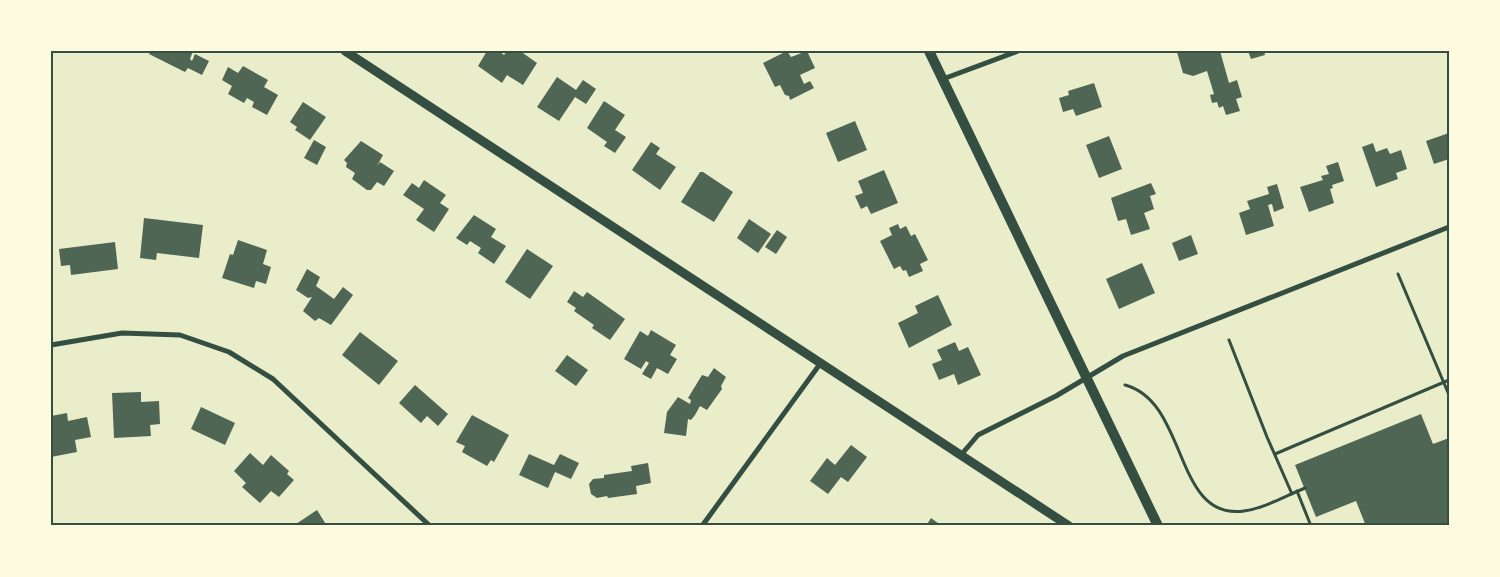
<svg xmlns="http://www.w3.org/2000/svg" width="1500" height="577" viewBox="0 0 1500 577" font-family="Overpass,sans-serif">
  <rect width="100%" height="100%" fill="#e9edc9"/>
  <g fill="#4f6655">
    <polygon points="151,51 193,51 190,59 192,61 195,54 209,61 202,75 188,68 185,72 149,54"/>
    <polygon points="487,51 499,51 504,55 507,51 520,51 537,63 523,85 507,75 502,83 478,66"/>
    <polygon points="787,51 791,57 807,51 815,68 800,75 804,84 810,81 814,88 790,100 789,96 785,95 780,85 775,87 763,63"/>
    <polygon points="1180,51 1220,51 1229,83 1237,80 1242,97 1236,99 1240,111 1226,115 1223,106 1219,108 1217,102 1212,103 1210,95 1214,94 1207,71 1193,76 1183,73 1177,52"/>
    <polygon points="1248,51 1264,51 1265,55 1251,59"/>
    <polygon points="243,66 268,80 264,87 278,95 267,115 252,107 254,102 247,98 244,103 228,94 232,86 222,80 228,67 238,73"/>
    <polygon points="557,77 576,90 583,80 596,89 586,104 575,97 559,121 537,107"/>
    <polygon points="1094,83 1102,107 1076,116 1073,109 1063,112 1059,98 1069,95 1068,91"/>
    <polygon points="604,101 625,115 615,130 626,137 615,153 604,146 607,142 587,128"/>
    <polygon points="303,102 326,117 310,140 295,130 297,127 290,122"/>
    <polygon points="855,121 867,150 838,162 826,133"/>
    <polygon points="1449,133 1449,159 1434,164 1426,141"/>
    <polygon points="1109,136 1122,169 1099,178 1086,145"/>
    <polygon points="314,140 326,147 317,165 304,158"/>
    <polygon points="361,141 383,155 377,166 380,162 394,171 384,186 377,182 371,190 367,190 352,179 355,173 346,167 347,163 344,160"/>
    <polygon points="651,142 660,148 656,154 676,167 660,190 632,170"/>
    <polygon points="1373,143 1376,152 1387,148 1390,154 1401,150 1407,169 1396,173 1398,179 1376,187 1362,147"/>
    <polygon points="1338,162 1344,181 1332,185 1333,188 1330,189 1334,203 1309,212 1300,187 1323,180 1321,176 1329,174 1326,166"/>
    <polygon points="884,170 898,203 871,214 867,206 861,209 855,196 863,193 858,181"/>
    <polygon points="700,172 703,172 733,192 714,222 681,202"/>
    <polygon points="424,180 446,195 440,203 449,209 434,232 416,220 424,209 403,195 412,183 419,188"/>
    <polygon points="1151,183 1156,194 1150,196 1154,209 1144,213 1150,229 1131,235 1126,219 1118,221 1111,198"/>
    <polygon points="1277,184 1284,208 1274,212 1272,204 1268,205 1274,226 1246,235 1239,213 1250,209 1247,201 1269,194 1267,187"/>
    <polygon points="474,215 496,229 491,237 506,246 494,264 478,253 481,248 470,241 467,245 456,238"/>
    <polygon points="144,218 203,225 199,258 157,253 156,260 140,258"/>
    <polygon points="749,219 771,234 758,253 737,238"/>
    <polygon points="898,224 900,229 906,226 911,236 915,234 928,260 920,264 923,271 909,277 906,270 903,271 900,266 894,269 880,241 892,235 889,228"/>
    <polygon points="777,230 787,237 776,254 765,247"/>
    <polygon points="1191,235 1198,254 1179,261 1172,243"/>
    <polygon points="238,240 267,250 263,264 271,267 266,284 256,281 254,288 222,278 230,254 233,255"/>
    <polygon points="115,242 118,269 71,275 70,265 61,266 59,249"/>
    <polygon points="527,249 553,266 530,299 505,282"/>
    <polygon points="1142,263 1155,293 1119,309 1106,279"/>
    <polygon points="307,269 320,277 316,286 334,299 343,287 353,295 331,325 319,318 315,321 303,311 312,297 308,298 296,290"/>
    <polygon points="574,291 583,297 587,292 625,319 610,340 592,328 594,325 574,311 576,308 567,302"/>
    <polygon points="938,295 952,325 909,348 898,323 918,313 915,306"/>
    <polygon points="651,330 676,345 670,355 677,359 668,374 657,368 651,379 642,374 649,363 646,361 641,369 624,359 640,331 648,336"/>
    <polygon points="360,332 398,361 379,385 342,355"/>
    <polygon points="955,342 959,351 968,347 981,375 958,385 954,374 939,380 932,364 942,360 937,350"/>
    <polygon points="567,355 588,370 576,386 555,371"/>
    <polygon points="714,368 726,377 721,386 722,389 707,410 700,406 695,415 691,420 688,419 686,436 664,433 667,412 678,397 690,404 691,400 688,398 702,375 708,377"/>
    <polygon points="415,385 448,414 438,426 427,416 421,423 399,403"/>
    <polygon points="141,392 141,402 159,401 160,424 150,425 151,436 114,438 112,393"/>
    <polygon points="201,407 235,423 225,445 191,429"/>
    <polygon points="67,413 68,421 87,417 91,437 75,440 77,452 51,457 51,416"/>
    <polygon points="1421,414 1433,444 1449,438 1449,526 1366,526 1356,501 1316,517 1295,465"/>
    <polygon points="472,415 509,435 494,462 491,460 487,466 462,452 465,446 456,442"/>
    <polygon points="851,445 867,457 848,482 841,477 828,494 810,481 827,458 835,465"/>
    <polygon points="250,453 263,465 271,455 289,471 287,474 294,480 279,497 271,491 260,503 242,487 246,483 234,471"/>
    <polygon points="529,454 554,465 560,454 579,463 571,479 555,472 548,488 519,475"/>
    <polygon points="648,463 651,483 636,486 637,494 608,498 607,496 597,498 591,494 589,484 593,479 604,478 604,475 632,471 631,466"/>
    <polygon points="317,510 327,526 293,526"/>
    <polygon points="931,518 942,526 926,526"/>
  </g>
  <g fill="none" stroke-linecap="round" stroke-linejoin="round">
    <g stroke="#344e41" stroke-width="3">
      <polyline points="1398,274 1449,395"/>
      <polyline points="1229,340 1267,437 1292,494"/>
      <path d="M1125 385C1189 402 1173 521 1244 511 1265 508 1285 496 1305 488"/>
      <polyline points="1275,454 1449,380"/>
      <polyline points="1297,491 1311,526"/>
    </g>
    <g stroke="#344e41" stroke-width="5">
      <polyline points="943,79 1018,51"/>
      <polyline points="51,345 122,333 180,335 229,352 273,379 430,526"/>
      <polyline points="961,455 978,435 1056,396 1123,356 1449,227"/>
      <polyline points="702,526 820,364"/>
    </g>
    <polyline stroke="#344e41" stroke-width="9" points="345,51 1069,526"/>
    <polyline stroke="#344e41" stroke-width="10" points="929,51 1158,526"/>
  </g>
  <rect width="1500" height="577" fill="none" stroke="#fefae0" stroke-width="105"/>
  <rect x="52" y="52" width="1396" height="472" fill="none" stroke="#344e41" stroke-width="2"/>
</svg>
